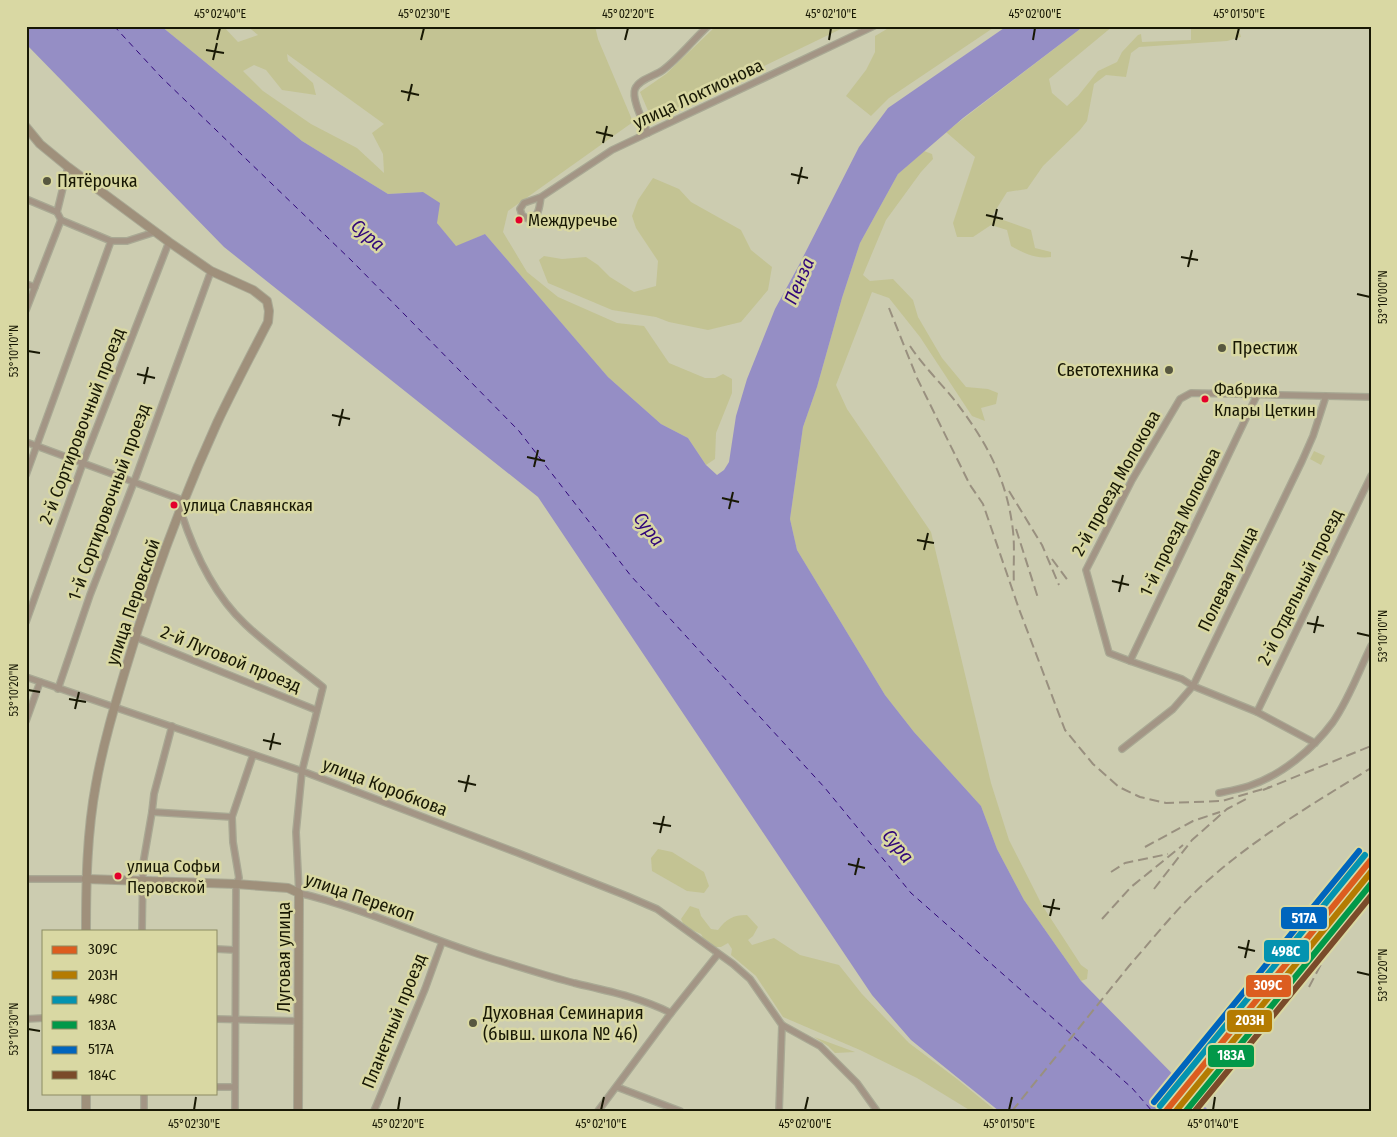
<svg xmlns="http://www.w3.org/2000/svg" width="1397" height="1137" viewBox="0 0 1397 1137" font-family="'Fira Sans Condensed',sans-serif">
  <rect width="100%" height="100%" fill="#ccccb0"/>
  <g fill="#c3c393" fill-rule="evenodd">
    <path d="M161 26H223L238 42 258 35 247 26H595L598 39 633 122 508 211 503 232 527 272 558 297 617 323 644 326 669 363 705 378H715L723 374 732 379V393L716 433 715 459 706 465 688 438 661 424 608 377 485 234 456 247 437 223 423 192 388 194 302 141ZM287 54 384 124 372 133 383 154 384 173 357 148 311 124 263 91 243 71 254 65 266 70 282 90 316 95 313 83 288 61Z"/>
    <polygon points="716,26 847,26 652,120 640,92 666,74"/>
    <polygon points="892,26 996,26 889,98 871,116 846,96 866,70 875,52 875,36"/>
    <path d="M1084 26H1113L1049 79 1052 93 1067 106 1078 96 1098 71 1117 62 1122 52 1138 35 1141 34 1142 42 1191 40V26H1238L1241 37 1227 41 1139 47 1131 53 1126 77 1106 75 1094 84 1087 121 1080 130 1043 166 1027 189 1007 192 992 216 1031 230 1035 248 1051 252V257C1035 259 1024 253 1011 246L1007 230 991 225 973 237H957L953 223 975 157 946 132Z"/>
    <polygon points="924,151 932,154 933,159 921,172 886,220 863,275 870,281 893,279 913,300 918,317 942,358 966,387 988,389 998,393 996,404 981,408 985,421 972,416 920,337 889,298 872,292 836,385 847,409 931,532 991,783 1009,840 1042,905 1081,965 1088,970 1087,979 1081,981 1024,900 997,849 981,806 914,732 885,695 797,550 790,519 803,427 817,387 842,298 860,243 898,174"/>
    <polygon points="653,178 679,189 691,202 741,230 751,250 772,267 768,290 741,322 708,330 669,322 656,317 612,310 548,283 539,260 544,256 562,259 586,257 598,265 610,277 634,292 656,286 658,261 636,228 632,216 638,200"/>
    <polygon points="1314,451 1325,456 1321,465 1310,459"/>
    <polygon points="658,849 672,852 704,872 709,886 704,893 687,891 652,871 651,858"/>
    <path d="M690 906 699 909 701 916 711 929 718 930C726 919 733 915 747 915L758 927 753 936 748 940 752 945 774 938 800 955 839 965 862 994 909 1043 957 1079 996 1111H971L917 1078 860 1050 783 1017 756 976 731 955 732 949 728 943 721 947H714L705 941 701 934 685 927 681 919Z"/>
    <polygon points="814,1037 855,1052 835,1053 828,1046"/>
  </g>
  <polygon fill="#958ec5" points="26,26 161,26 302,141 388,194 423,192 440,203 437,223 456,246 485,234 608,377 661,424 688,438 706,465 717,475 724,470 729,462 736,416 747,379 775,309 799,265 859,147 888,108 1007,26 1084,26 963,118 898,174 860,243 842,298 817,387 803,427 790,519 797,550 885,695 914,732 981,806 997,849 1024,900 1081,981 1209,1111 999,1111 911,1040 872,995 538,497 224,247 26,44"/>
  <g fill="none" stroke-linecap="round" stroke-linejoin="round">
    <polyline stroke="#30067a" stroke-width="1" stroke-dasharray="6 5" stroke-linecap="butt" points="114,26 161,77 353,262 519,431 631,576 825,788 911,893 1132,1088 1152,1111"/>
    <defs>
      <g id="minor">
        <path d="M648 133C644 123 631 99 635 89 639 79 655 76 663 70 679 58 693 40 708 26"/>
        <polyline points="68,167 57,212 61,220 111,241 127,241 155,232"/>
        <path d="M541 197C539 207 540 217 528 219L522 215 520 209 524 203 541 197 612 150 874 26"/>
        <polyline points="26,199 57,212"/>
        <polyline points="26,284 35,287"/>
        <polyline points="26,310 61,220"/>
        <polyline points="26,442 185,501"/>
        <polyline points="26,475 111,241"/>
        <path d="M181 512C194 552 213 594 245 624 269 647 297 666 323 687L302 771 296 832 299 893C366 909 428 939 493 959 520 967 547 976 574 983 608 991 639 997 671 1013"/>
        <polyline points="26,622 83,463 169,242"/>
        <polyline points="135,637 316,710"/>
        <polyline points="1130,661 1257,395"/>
        <polyline points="26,677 302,771 518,853 627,896 657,909 733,964 750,979 782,1025 820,1046 857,1083 877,1111"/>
        <polyline points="58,689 90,595 134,482 211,271"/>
        <polyline points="1257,712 1371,476"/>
        <polyline points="26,721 40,682"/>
        <polyline points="1315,743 1257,712 1193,686 1182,679 1130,661 1109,653 1086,570 1132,480 1180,399 1191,393 1371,397"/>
        <polyline points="1122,749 1173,709 1193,686 1302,461 1313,436 1326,396"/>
        <path d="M1219 793C1229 791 1240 789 1249 786 1282 775 1313 749 1333 722 1349 699 1359 671 1371 646"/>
        <polyline points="152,812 232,817"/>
        <polyline points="26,879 86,879"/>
        <polyline points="142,931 143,864 152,812 154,794 172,726"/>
        <polyline points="216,949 235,950"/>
        <polyline points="26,1019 44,1018"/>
        <polyline points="216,1019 299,1021"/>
        <polyline points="216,1087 235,1087"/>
        <polyline points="617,1087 680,1111"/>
        <polyline points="144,1111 144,1093"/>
        <polyline points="235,1111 236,884 239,878 233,842 232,817 253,755"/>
        <polyline points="374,1111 425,989 442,942"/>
        <polyline points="598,1111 671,1013 718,954"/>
        <polyline points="779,1111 782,1025"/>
      </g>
      <g id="secondary">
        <path d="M26 127 40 144 68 167 169 242 211 271 253 290 267 301 269 311 268 322C251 355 233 389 217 423 181 502 150 587 125 671 114 708 103 745 96 784 87 832 86 882 86 931"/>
        <polyline points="86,879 236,884 288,888 299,893 298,1111"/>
        <polyline points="86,1093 86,1111"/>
      </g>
    </defs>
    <use href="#minor" stroke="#a9a994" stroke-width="8"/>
    <use href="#secondary" stroke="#a9a994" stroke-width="10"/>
    <use href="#minor" stroke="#a39585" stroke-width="5.5"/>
    <use href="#secondary" stroke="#9f907b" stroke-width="8"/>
    <g stroke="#99907f" stroke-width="2" stroke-dasharray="10 5" stroke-linecap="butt">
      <polyline points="889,308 917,378 970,485 983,504 1019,609 1065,730 1093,764 1119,787 1140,797 1166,803 1222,801 1270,787"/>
      <path d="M910 346C923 366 941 383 956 402 987 443 1007 479 1013 531 1015 549 1013 567 1014 585"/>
      <polyline points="1009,491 1042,545 1059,585"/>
      <polyline points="1016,529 1038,598"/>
      <polyline points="1052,559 1069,582"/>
      <polyline points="1263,790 1371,746"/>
      <polyline points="1145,847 1193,821 1220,812"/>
      <polyline points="1111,872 1125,863 1168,854"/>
      <polyline points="1154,889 1192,840 1227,809 1246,799"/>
      <polyline points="1350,893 1371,868"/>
      <polyline points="1102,919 1131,887 1183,845"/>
      <polyline points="1265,987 1334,924 1371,880"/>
      <polyline points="1309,987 1347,915"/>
      <path d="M1012 1111C1051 1063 1090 1014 1129 966 1150 942 1170 917 1192 895 1245 844 1309 806 1371 768"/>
    </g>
    <defs>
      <polyline id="rail-1" points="1166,1111 1371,860"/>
      <polyline id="rail-2" points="1176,1111 1371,872"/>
      <polyline id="rail-3" points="1160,1106 1365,855"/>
      <polyline id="rail-4" points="1186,1111 1371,884"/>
      <polyline id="rail-5" points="1154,1102 1359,851"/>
      <polyline id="rail-6" points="1195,1111 1371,896"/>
    </defs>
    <use href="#rail-1" stroke="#d9d8a3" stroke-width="10"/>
    <use href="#rail-2" stroke="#d9d8a3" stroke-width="10"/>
    <use href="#rail-3" stroke="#d9d8a3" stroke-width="10"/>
    <use href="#rail-4" stroke="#d9d8a3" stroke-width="10"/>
    <use href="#rail-5" stroke="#d9d8a3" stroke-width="10"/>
    <use href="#rail-6" stroke="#d9d8a3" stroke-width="10"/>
    <use href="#rail-1" stroke="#dc5d1f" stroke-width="6"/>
    <use href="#rail-2" stroke="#b47b01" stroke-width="6"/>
    <use href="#rail-3" stroke="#0493b0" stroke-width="6"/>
    <use href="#rail-4" stroke="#029849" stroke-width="6"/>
    <use href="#rail-5" stroke="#0065bd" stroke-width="6"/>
    <use href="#rail-6" stroke="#7a4b2a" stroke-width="6"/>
  </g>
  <path fill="none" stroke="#181804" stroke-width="2" d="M217 40 220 28M421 40 424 28M625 40 628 28M829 40 831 28M1033 40 1035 28M1236 40 1239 28M206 50 224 53M213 60 217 43M401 91 419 95M408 101 412 84M596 132 613 136M603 143 607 126M791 174 808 178M798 184 802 167M986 215 1003 219M993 226 997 209M1181 257 1198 260M1188 267 1192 250M1357 294 1370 297M28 351 40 353M137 374 155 378M144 384 148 367M332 415 350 419M339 426 343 409M527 457 545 461M534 467 538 450M722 498 739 502M729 509 733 492M917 540 934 543M924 550 928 533M1112 581 1129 585M1119 592 1123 575M1307 623 1324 626M1314 633 1318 616M1357 633 1370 636M28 690 40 692M69 699 86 702M75 709 79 692M263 740 281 744M270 750 274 733M458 781 476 785M465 792 469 775M653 823 671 826M660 833 664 816M848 864 865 868M855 875 859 858M1043 906 1060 909M1050 916 1054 899M1238 947 1255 951M1245 958 1249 940M1357 972 1370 975M28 1029 40 1031M194 1110 196 1097M398 1110 400 1097M601 1110 604 1097M805 1110 808 1097M1009 1110 1012 1097M1213 1110 1215 1097"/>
  <g fill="#575740" stroke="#d9d8a3" stroke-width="2">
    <circle cx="47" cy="181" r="5"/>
    <circle cx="1222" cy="348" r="5"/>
    <circle cx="1169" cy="370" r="5"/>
    <circle cx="473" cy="1023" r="5"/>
  </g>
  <g fill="#e4002b" stroke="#d9d8a3" stroke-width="2">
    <circle cx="519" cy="220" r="4.5"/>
    <circle cx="1205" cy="399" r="4.5"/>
    <circle cx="174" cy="505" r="4.5"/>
    <circle cx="118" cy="876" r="4.5"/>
  </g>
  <g text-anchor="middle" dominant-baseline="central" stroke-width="5" stroke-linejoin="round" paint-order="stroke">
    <g font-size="17" fill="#181804" stroke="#d9d8a3" text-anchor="start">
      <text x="528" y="220">Междуречье</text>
      <text x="1214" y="389">Фабрика<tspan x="1214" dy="21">Клары Цеткин</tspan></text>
      <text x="183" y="505">улица Славянская</text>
      <text x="127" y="866">улица Софьи<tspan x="127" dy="21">Перовской</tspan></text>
    </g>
    <g font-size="18" fill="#181804" stroke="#d9d8a3">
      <text transform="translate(698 94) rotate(-25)">улица Локтионова</text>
      <text transform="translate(82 426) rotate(-69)">2-й Сортировочный проезд</text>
      <text transform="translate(1116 483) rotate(-61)">2-й проезд Молокова</text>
      <text transform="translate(109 502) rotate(-70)">1-й Сортировочный проезд</text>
      <text transform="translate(1180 522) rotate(-64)">1-й проезд Молокова</text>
      <text transform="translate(1228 579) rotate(-64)">Полевая улица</text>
      <text transform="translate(1300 587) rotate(-64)">2-й Отдельный проезд</text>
      <text transform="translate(133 602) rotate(-71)">улица Перовской</text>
      <text transform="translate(231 659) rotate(22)">2-й Луговой проезд</text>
      <text transform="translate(385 787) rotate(21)">улица Коробкова</text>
      <text transform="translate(360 897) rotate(19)">улица Перекоп</text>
      <text transform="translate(284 957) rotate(-90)">Луговая улица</text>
      <text transform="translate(394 1021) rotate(-68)">Планетный проезд</text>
    </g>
    <g font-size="18" fill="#181804" stroke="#d9d8a3" text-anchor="start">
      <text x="57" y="181">Пятёрочка</text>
      <text x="1232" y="348">Престиж</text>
      <text x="1159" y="370" text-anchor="end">Светотехника</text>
      <text x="483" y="1013">Духовная Семинария<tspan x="483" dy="21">(бывш. школа № 46)</tspan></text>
    </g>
    <g font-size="19" font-style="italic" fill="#30067a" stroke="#d9d8a3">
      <text transform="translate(368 235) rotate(41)">Сура</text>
      <text transform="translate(799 281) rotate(-67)">Пенза</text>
      <text transform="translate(649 529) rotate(53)">Сура</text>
      <text transform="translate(898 846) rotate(50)">Сура</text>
    </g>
  </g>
  <g stroke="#d9d8a3" stroke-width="2">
    <rect x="1280" y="906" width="48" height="24" rx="5" fill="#0065bd"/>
    <rect x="1263" y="939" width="47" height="24" rx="5" fill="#0493b0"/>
    <rect x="1245" y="974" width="47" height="24" rx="5" fill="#dc5d1f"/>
    <rect x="1226" y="1009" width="47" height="24" rx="5" fill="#b47b01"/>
    <rect x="1207" y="1044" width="48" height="24" rx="5" fill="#029849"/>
  </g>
  <g font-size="14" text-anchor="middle" font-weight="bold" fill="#fff">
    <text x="1304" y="923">517А</text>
    <text x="1286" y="956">498С</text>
    <text x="1268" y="990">309С</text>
    <text x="1250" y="1025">203Н</text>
    <text x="1231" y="1060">183А</text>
  </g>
  <rect width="1397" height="1137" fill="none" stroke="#d9d8a3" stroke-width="55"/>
  <rect x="42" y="930" width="175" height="165" fill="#d9d8a3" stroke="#8c8b63"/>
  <rect x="52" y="946" width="25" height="8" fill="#dc5d1f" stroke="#8c8b63"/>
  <text x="88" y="954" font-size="15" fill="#181804">309С</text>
  <rect x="52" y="971" width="25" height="8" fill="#b47b01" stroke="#8c8b63"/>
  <text x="88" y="980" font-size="15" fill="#181804">203Н</text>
  <rect x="52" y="996" width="25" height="8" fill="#0493b0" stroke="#8c8b63"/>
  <text x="88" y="1004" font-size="15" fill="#181804">498С</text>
  <rect x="52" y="1021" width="25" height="8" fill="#029849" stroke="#8c8b63"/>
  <text x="88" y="1030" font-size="15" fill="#181804">183А</text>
  <rect x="52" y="1046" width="25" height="8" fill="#0065bd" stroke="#8c8b63"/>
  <text x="88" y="1054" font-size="15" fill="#181804">517А</text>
  <rect x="52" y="1071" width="25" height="8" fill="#7a4b2a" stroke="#8c8b63"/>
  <text x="88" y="1080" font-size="15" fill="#181804">184С</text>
  <rect x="28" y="28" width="1342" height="1082" fill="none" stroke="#181804" stroke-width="2"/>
  <g font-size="12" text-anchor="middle" fill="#181804">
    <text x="220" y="18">45°02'40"E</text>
    <text x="424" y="18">45°02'30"E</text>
    <text x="628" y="18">45°02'20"E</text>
    <text x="831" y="18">45°02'10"E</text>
    <text x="1035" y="18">45°02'00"E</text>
    <text x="1239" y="18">45°01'50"E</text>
    <text transform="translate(1383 297) rotate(-90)" y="4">53°10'00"N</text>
    <text transform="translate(14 351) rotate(-90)" y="4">53°10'10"N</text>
    <text transform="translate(1383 636) rotate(-90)" y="4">53°10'10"N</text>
    <text transform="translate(14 690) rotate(-90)" y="4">53°10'20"N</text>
    <text transform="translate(1383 975) rotate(-90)" y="4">53°10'20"N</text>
    <text transform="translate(14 1029) rotate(-90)" y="4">53°10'30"N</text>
    <text x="194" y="1128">45°02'30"E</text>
    <text x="398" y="1128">45°02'20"E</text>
    <text x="601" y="1128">45°02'10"E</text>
    <text x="805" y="1128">45°02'00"E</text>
    <text x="1009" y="1128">45°01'50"E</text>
    <text x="1213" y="1128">45°01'40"E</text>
  </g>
</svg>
